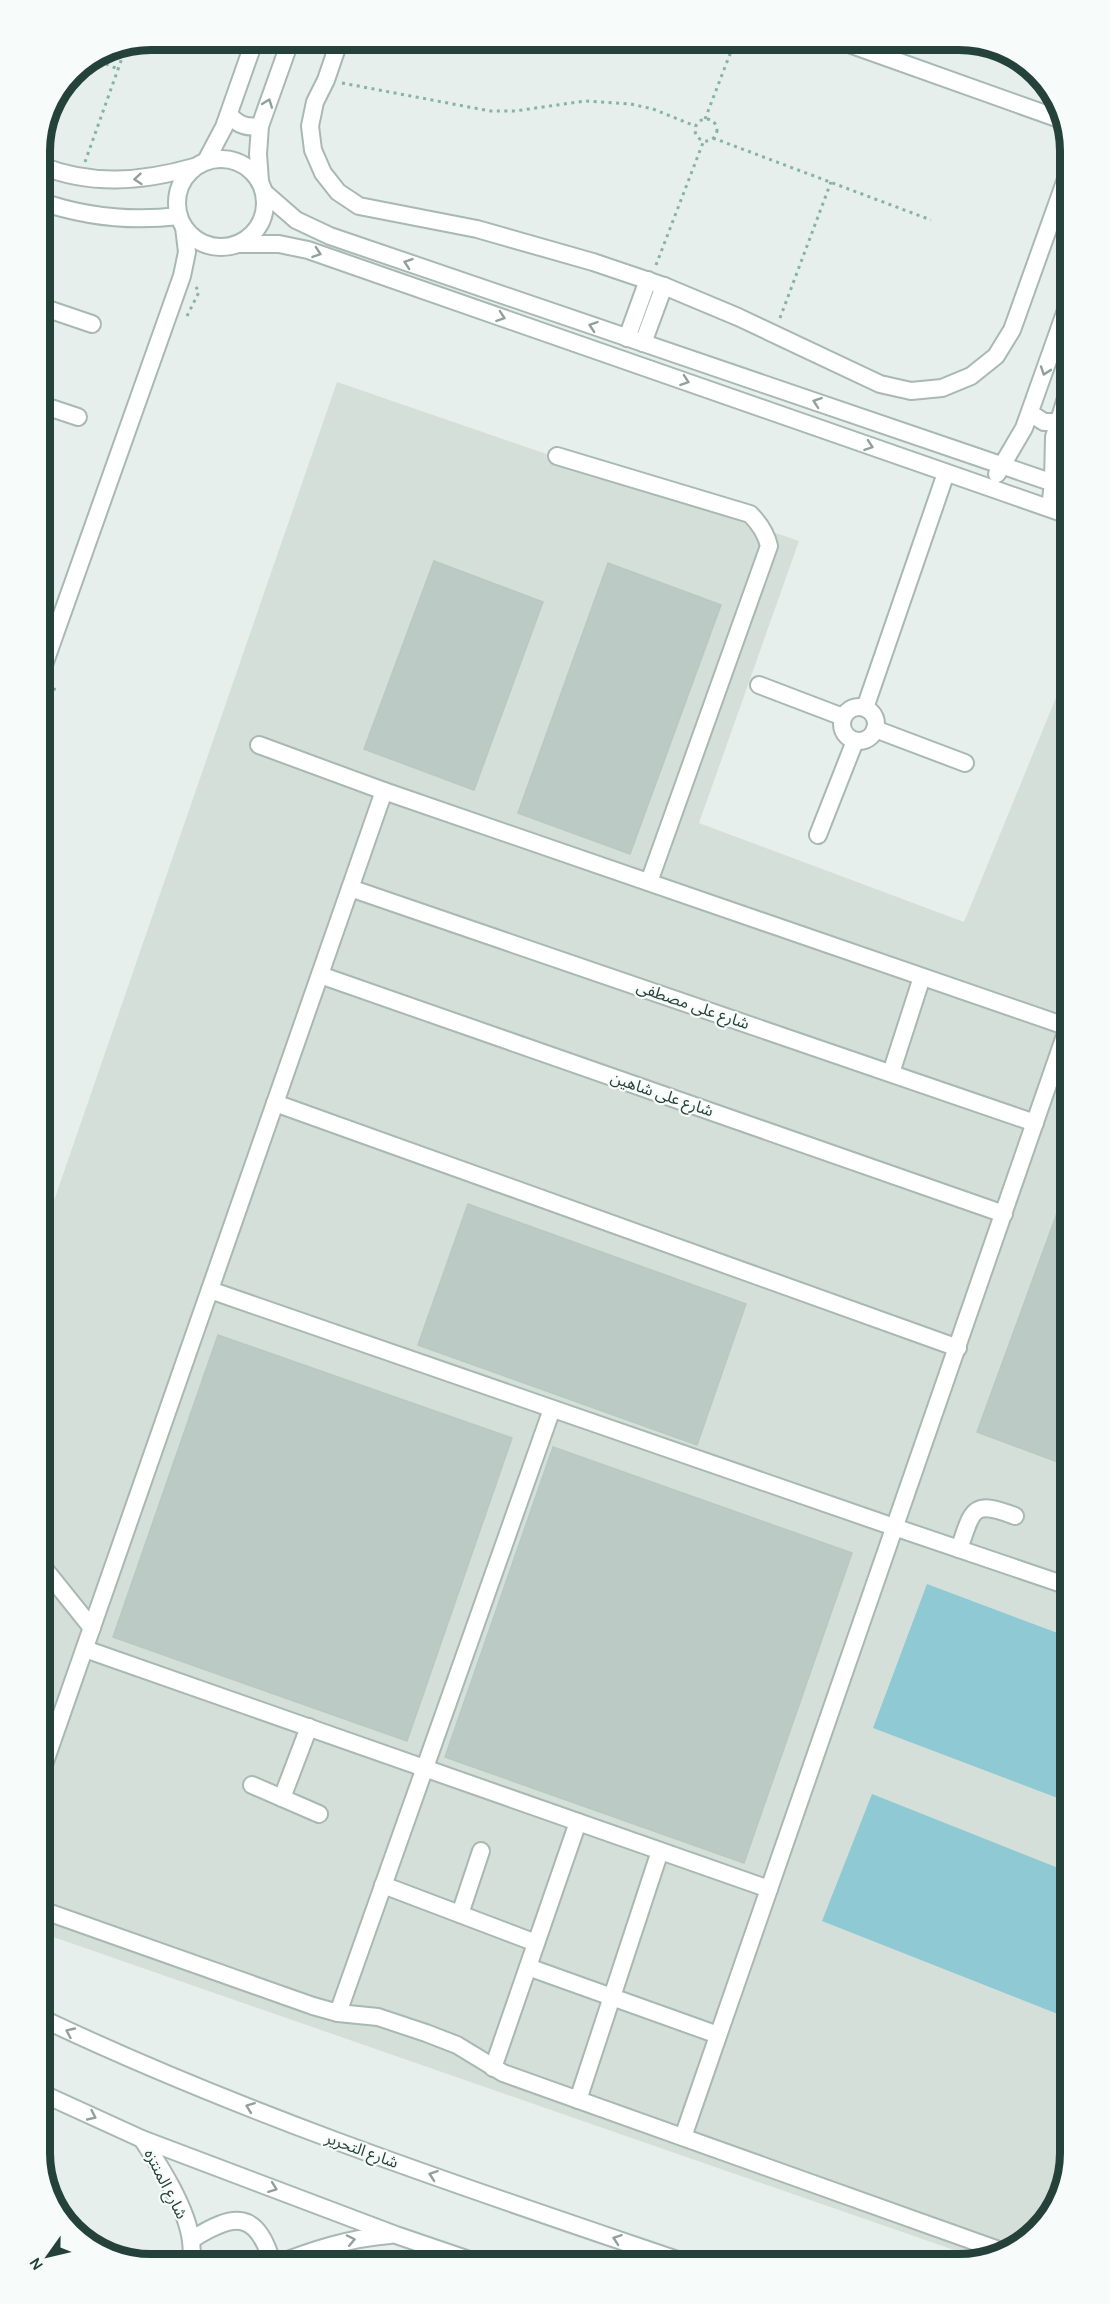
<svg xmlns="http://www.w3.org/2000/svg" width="1110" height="2304" viewBox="0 0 1110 2304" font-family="Karla,'Noto Sans Arabic',sans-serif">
  <rect width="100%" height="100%" fill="#e6efeb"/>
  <polygon fill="#d4dfda" points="337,382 799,541 699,823 964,922 1071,661 1071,2154 1052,2216 1002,2257 983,2260 39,1932 39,1244"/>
  <g fill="#8ec9d4">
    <polygon points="927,1584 1071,1638 1071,1803 873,1728"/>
    <polygon points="872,1794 1071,1873 1071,2011 1068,2018 822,1921"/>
  </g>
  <g fill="#bbcac4" stroke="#b8c9c2" stroke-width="1.5">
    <polygon points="434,561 543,602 474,790 364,749"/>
    <polygon points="608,563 721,605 630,854 518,813"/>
    <polygon points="1071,1175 1071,1467 977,1432"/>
    <polygon points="468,1204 746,1304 697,1445 418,1345"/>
    <polygon points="218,1335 512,1438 407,1741 113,1637"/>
    <polygon points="553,1447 852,1553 744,1863 445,1757"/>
  </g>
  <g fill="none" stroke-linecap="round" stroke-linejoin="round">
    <defs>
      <g id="minor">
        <polyline points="340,39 326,80 315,102 310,126 313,150 323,173 338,192 359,206 477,229 593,262 664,286 738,317 880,384 911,391 942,388 971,376 996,356 1012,330 1071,165"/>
        <polyline points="835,39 1065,121"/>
        <path d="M229 114C237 125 247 128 260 126"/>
        <circle cx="221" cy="203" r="44"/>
        <polyline points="206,161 224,127 255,39"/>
        <path d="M39 165C91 186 141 182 194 167"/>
        <polyline points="260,181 258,154 260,126 291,39"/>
        <polyline points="265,193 296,220 330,236 1071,489"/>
        <path d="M39 201C85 217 130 222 179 216"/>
        <polyline points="239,244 279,244 308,250 1071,516"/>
        <polyline points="39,306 92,324"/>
        <polyline points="627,338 648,280"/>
        <polyline points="643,343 664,286"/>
        <polyline points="39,404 78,417"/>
        <polyline points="1030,413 1044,422 1057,422"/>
        <path d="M557 456 750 514C760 524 766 533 769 546L649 882"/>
        <polyline points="997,474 1024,428 1071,296"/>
        <polyline points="1050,508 1053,483 1054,437 1071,382"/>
        <polyline points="39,679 182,276 187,252 184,227"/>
        <polyline points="759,685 843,717"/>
        <circle cx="859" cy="724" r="17"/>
        <polyline points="865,708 946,473"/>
        <polyline points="875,729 965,763"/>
        <polyline points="259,745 384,791 1071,1028"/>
        <polyline points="818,835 855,741"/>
        <polyline points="350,888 1035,1123"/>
        <polyline points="320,975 1004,1214"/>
        <polyline points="891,1073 922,977"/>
        <polyline points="275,1103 958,1348"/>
        <polyline points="210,1290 894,1527 1071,1587"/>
        <path d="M959 1549C973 1510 971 1499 1015 1516"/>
        <polyline points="39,1562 92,1628"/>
        <polyline points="85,1649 769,1889"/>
        <polyline points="39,1779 384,791"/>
        <polyline points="252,1785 319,1814"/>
        <polyline points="282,1798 309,1727"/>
        <polyline points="383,1885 536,1943"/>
        <polyline points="39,1909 313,2006 338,2013 378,2017 426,2033 457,2045 503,2073 1007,2253"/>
        <polyline points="460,1914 481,1851"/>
        <polyline points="528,1967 718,2035"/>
        <polyline points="338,2013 552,1409"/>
        <path d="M39 2017C249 2117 472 2190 692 2265"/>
        <polyline points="493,2068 578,1822"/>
        <polyline points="39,2092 142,2139 396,2235 484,2265"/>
        <polyline points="578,2100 660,1851"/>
        <polyline points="683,2137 1068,1027"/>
        <path d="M142 2139C160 2166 187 2208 191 2241 192 2249 192 2257 192 2265"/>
        <path d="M191 2240C235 2212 257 2210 273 2265"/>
        <path d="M275 2265C313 2250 350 2238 390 2235"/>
      </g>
    </defs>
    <use href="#minor" stroke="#a8b8b2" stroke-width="20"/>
    <g stroke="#86b3a5" stroke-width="3" stroke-dasharray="3 4.5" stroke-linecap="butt">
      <polyline points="729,39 735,41 742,39"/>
      <polyline points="120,45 126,48"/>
      <polyline points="92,58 118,69"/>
      <polyline points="342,83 490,111 515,111 585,101 631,104 653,109 695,126"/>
      <polyline points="705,119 735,41"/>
      <circle cx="706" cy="130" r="11"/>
      <polyline points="713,138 931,220"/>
      <polyline points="85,162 127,44"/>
      <polyline points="656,265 704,140"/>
      <polyline points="187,316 199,292 196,287"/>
      <polyline points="780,318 831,182"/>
      <polyline points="39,733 55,687"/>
    </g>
    <use href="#minor" stroke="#fff" stroke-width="16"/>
  </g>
  <defs><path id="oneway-chevron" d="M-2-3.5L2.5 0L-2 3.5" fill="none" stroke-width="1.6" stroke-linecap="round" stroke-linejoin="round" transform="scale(1.5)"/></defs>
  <g stroke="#92a09c">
    <use href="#oneway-chevron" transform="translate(268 103) rotate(-70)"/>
    <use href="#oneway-chevron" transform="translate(138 179) rotate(175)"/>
    <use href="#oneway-chevron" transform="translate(317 253) rotate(19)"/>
    <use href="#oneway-chevron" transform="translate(408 263) rotate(-161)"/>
    <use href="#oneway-chevron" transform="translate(501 317) rotate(19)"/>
    <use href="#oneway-chevron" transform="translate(593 326) rotate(-161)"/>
    <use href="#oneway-chevron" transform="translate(1045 371) rotate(109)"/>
    <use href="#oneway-chevron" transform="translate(685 381) rotate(19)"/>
    <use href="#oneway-chevron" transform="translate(817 402) rotate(-161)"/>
    <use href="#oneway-chevron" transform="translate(869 446) rotate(19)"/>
    <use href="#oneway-chevron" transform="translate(70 2032) rotate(-155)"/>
    <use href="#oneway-chevron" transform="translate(250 2107) rotate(-159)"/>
    <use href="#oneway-chevron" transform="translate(92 2116) rotate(25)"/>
    <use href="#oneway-chevron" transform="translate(433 2175) rotate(-161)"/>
    <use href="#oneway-chevron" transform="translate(273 2188) rotate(21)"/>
    <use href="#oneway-chevron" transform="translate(617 2239) rotate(-161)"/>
    <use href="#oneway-chevron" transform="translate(351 2240) rotate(-12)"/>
  </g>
  <g text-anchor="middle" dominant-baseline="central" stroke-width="4.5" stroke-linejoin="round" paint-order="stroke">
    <g font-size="16" fill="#24423a" stroke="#f7fbf9">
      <text transform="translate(693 1005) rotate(19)">شارع على مصطفى</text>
      <text transform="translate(662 1094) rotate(19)">شارع على شاهين</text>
      <text transform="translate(362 2150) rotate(20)">شارع التحرير</text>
      <text transform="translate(166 2184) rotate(63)">شارع المنتزه</text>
    </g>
  </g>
  <path d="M0 0H1110V2304H0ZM151 50H959A101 101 0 0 1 1060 151V2153A101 101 0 0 1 959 2254H151A101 101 0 0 1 50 2153V151A101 101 0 0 1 151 50Z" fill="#f7fbf9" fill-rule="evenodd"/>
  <path fill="none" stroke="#24423a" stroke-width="8" d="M151 50H959A101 101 0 0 1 1060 151V2153A101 101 0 0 1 959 2254H151A101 101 0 0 1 50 2153V151A101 101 0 0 1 151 50Z"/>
  <g transform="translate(48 2256) rotate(236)" stroke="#f7fbf9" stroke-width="4.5" paint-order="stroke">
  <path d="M0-4.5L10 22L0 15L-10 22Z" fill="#24423a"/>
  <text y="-9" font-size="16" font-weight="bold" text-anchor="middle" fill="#24423a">N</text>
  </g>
</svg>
